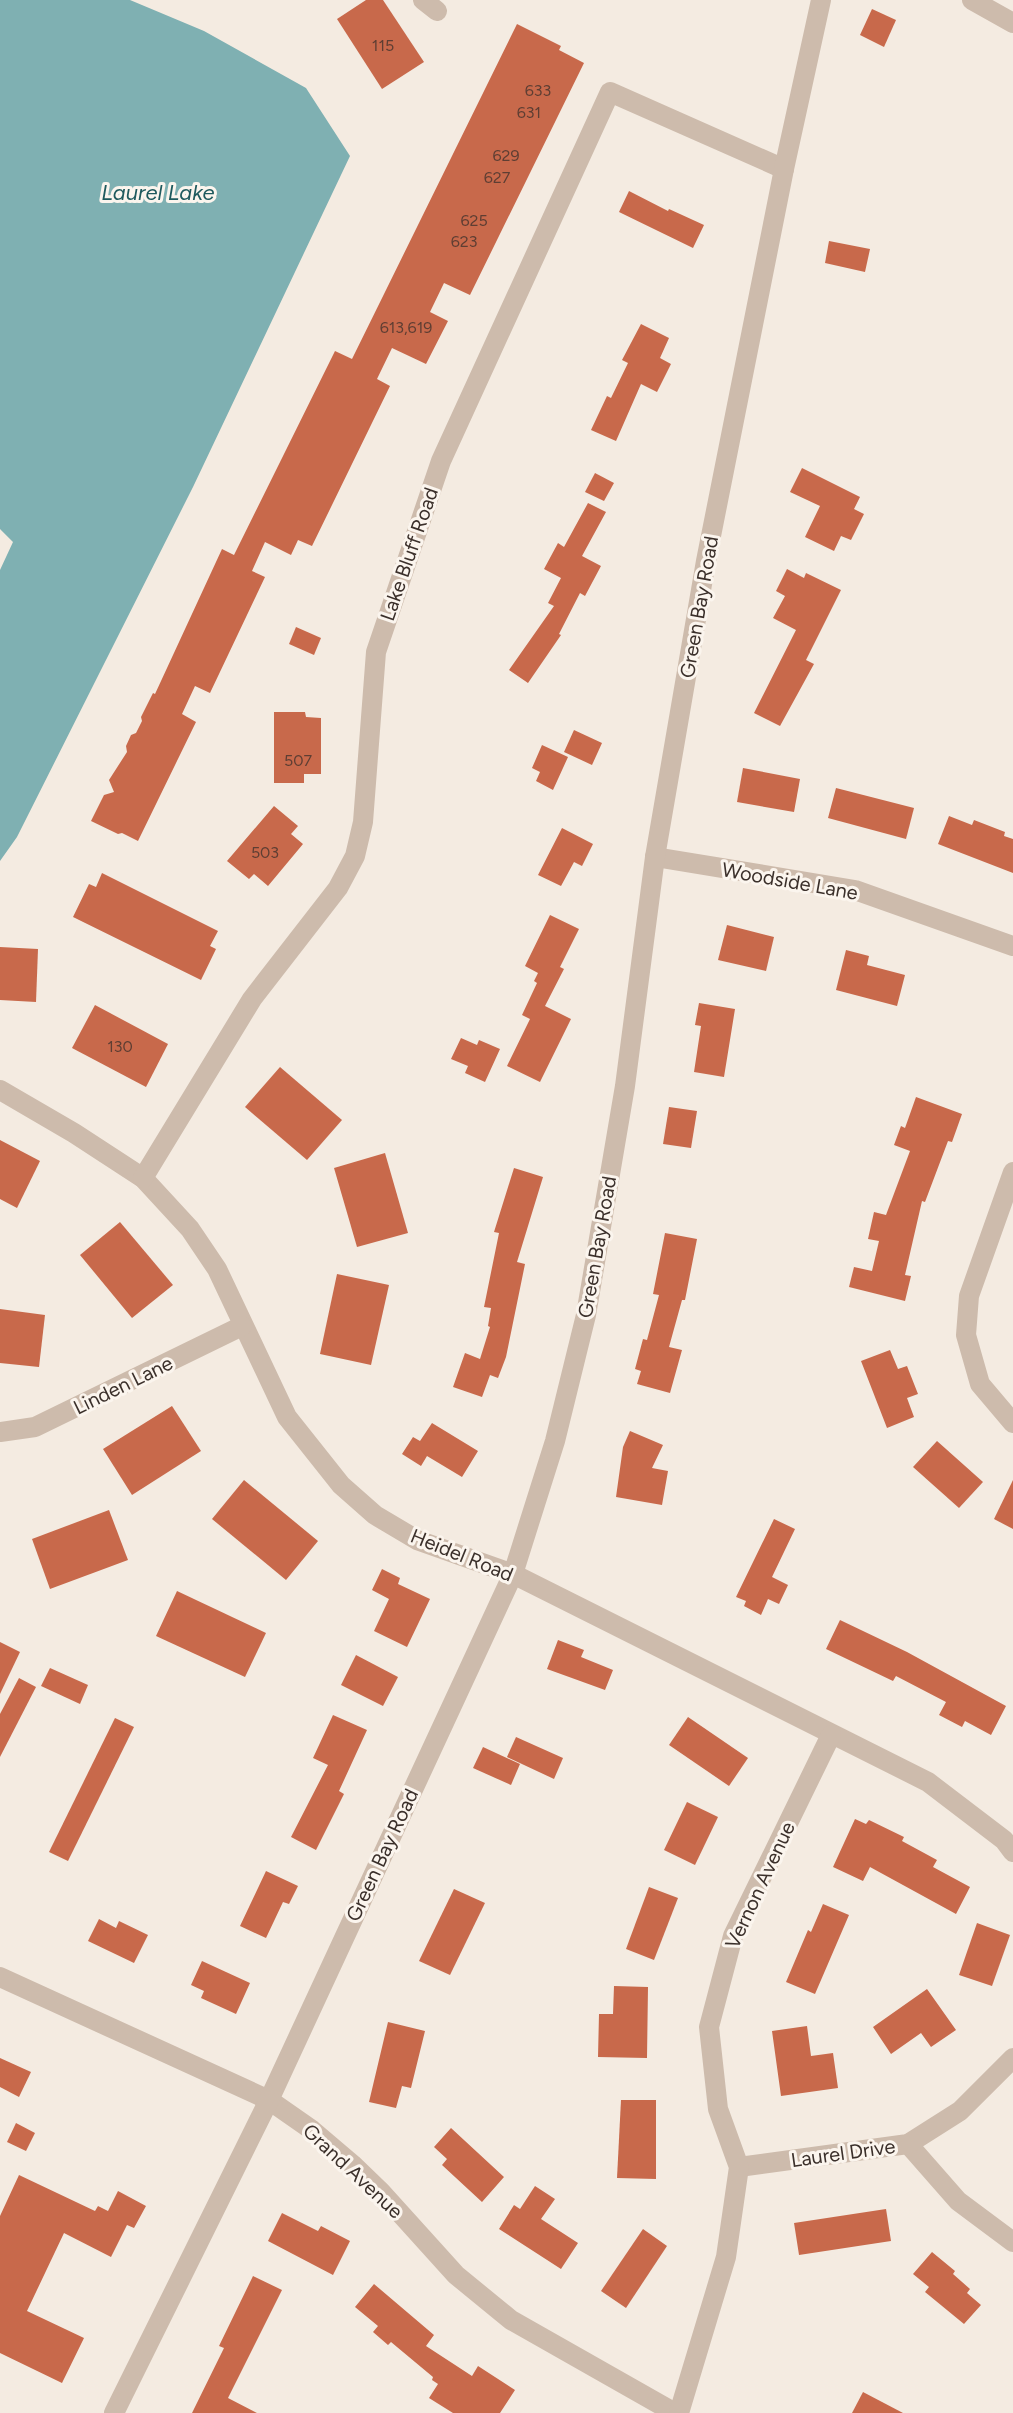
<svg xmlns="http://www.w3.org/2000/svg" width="1013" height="2413" viewBox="0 0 1013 2413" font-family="Figtree,sans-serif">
  <rect width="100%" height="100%" fill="#f4ebe1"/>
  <polygon fill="#7fb0b2" points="0,0 130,0 204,31 306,88 350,156 193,487 17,837 0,861 0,570 13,542 0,529"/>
  <g fill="#c8694b">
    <polygon points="366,0 383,0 424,62 382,89 337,19"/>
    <polygon points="872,9 896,20 884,47 860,35"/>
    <polygon points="517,24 561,46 559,50 584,63 470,295 444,283 430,312 448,321 426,364 392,348 377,379 390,386 312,546 298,540 291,555 265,542 252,571 265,577 210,693 195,686 182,714 196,722 138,841 122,833 118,834 91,821 104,795 114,792 109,780 127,752 126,746 131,735 136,733 142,721 141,717 153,693 155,694 222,549 234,555 335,351 352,359"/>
    <polygon points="629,191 668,211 669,209 704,225 693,248 619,212"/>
    <polygon points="829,241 870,249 865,272 825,263"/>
    <polygon points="641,324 669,338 660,358 671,364 657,392 641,384 616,441 591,430 607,396 611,398 628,363 622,360"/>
    <polygon points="802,468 860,497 854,509 864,514 851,540 841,536 834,551 805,537 820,506 790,492"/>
    <polygon points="595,473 614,483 604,501 585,492"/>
    <polygon points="588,503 606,512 582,556 601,566 585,596 580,593 559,634 561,635 528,683 509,670 554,606 548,603 561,578 544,569 558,543 564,547"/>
    <polygon points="787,569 804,578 806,573 841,590 806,660 814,664 780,726 754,713 796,630 773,618 785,596 776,591"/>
    <polygon points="296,627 321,638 314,655 289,644"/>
    <polygon points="274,712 305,712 306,717 321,718 321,774 304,774 304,783 274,783"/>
    <polygon points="574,730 602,743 592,765 564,752"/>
    <polygon points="542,745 568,757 553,790 536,781 540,772 532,768"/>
    <polygon points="743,768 800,779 794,812 737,802"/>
    <polygon points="836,788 914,808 906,839 828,818"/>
    <polygon points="274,806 298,826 291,834 303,844 268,886 254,874 249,879 227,861"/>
    <polygon points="949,816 972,825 974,820 1005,832 1004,836 1013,839 1013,873 938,844"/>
    <polygon points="562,828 593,844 582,866 574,862 561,886 538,875"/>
    <polygon points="102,873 218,931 210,946 216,949 201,980 73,917 89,884 96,887"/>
    <polygon points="550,915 579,929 560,967 564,969 545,1006 571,1019 540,1082 507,1066 530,1019 522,1015 537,983 534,981 538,973 525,966"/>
    <polygon points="727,925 774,937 766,971 718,960"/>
    <polygon points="0,947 38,949 36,1002 0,1000"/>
    <polygon points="846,950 869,956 867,965 905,975 897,1006 836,990"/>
    <polygon points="699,1003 735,1009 724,1077 694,1072 701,1026 695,1025"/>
    <polygon points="95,1005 168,1044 146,1087 72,1048"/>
    <polygon points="461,1038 477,1045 479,1040 500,1049 485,1082 465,1073 468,1066 451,1059"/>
    <polygon points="280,1067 342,1120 307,1160 245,1107"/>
    <polygon points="916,1097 962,1114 952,1142 948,1141 925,1202 922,1201 905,1275 911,1276 905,1301 849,1287 854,1267 872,1271 879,1241 868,1239 874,1212 886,1215 910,1151 894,1145 901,1126 905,1128"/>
    <polygon points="669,1107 697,1111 691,1148 663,1144"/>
    <polygon points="0,1140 40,1161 17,1208 0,1199"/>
    <polygon points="385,1153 408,1233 357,1247 334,1168"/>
    <polygon points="514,1168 543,1177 517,1262 525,1264 506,1357 498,1378 490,1375 482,1397 453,1387 465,1353 480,1359 490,1327 488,1326 491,1308 484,1307 499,1233 494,1232"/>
    <polygon points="120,1222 173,1285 132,1318 80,1255"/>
    <polygon points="665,1233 697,1239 685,1300 682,1300 669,1347 682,1350 670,1393 637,1384 641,1371 635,1369 643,1339 647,1340 659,1295 653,1294"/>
    <polygon points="337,1274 389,1285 371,1365 320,1354"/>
    <polygon points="0,1309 45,1315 39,1367 0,1363"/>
    <polygon points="890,1350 898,1369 907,1366 918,1394 907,1398 914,1417 887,1428 861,1361"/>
    <polygon points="172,1406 201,1451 132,1495 103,1449"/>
    <polygon points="432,1423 478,1451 462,1477 427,1456 421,1466 402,1454 413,1437 420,1441"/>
    <polygon points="630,1431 663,1445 652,1468 668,1471 662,1505 616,1497 623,1447"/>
    <polygon points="937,1441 983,1482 959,1508 913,1467"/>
    <polygon points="244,1480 318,1541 286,1580 212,1519"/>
    <polygon points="1013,1480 1013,1529 994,1519"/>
    <polygon points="109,1510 128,1560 50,1589 32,1539"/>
    <polygon points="774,1519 795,1529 772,1577 788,1585 779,1604 768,1599 761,1615 744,1606 746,1601 736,1597"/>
    <polygon points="382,1569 400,1578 398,1584 430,1599 407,1647 374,1631 389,1599 372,1590"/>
    <polygon points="177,1591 266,1633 245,1677 156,1636"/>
    <polygon points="840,1620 907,1652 1006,1706 991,1735 965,1721 962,1727 939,1715 946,1702 896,1676 893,1681 826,1649"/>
    <polygon points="558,1640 584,1650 581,1657 613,1670 605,1690 547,1669"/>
    <polygon points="0,1642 20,1652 0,1694"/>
    <polygon points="356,1655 398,1677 383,1706 341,1685"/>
    <polygon points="50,1668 88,1685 80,1704 41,1686"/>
    <polygon points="19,1678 36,1687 0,1757 0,1714"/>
    <polygon points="333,1715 367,1730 339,1791 344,1794 316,1850 291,1837 328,1765 313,1758"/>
    <polygon points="688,1717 748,1758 729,1786 669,1745"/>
    <polygon points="115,1718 134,1727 68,1861 49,1852"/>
    <polygon points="516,1737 563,1758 554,1779 507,1757"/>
    <polygon points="483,1747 520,1764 511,1785 473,1768"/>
    <polygon points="687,1802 718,1817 695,1865 664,1850"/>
    <polygon points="855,1819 866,1824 869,1820 904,1837 902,1841 937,1860 933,1867 970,1887 956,1914 870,1867 863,1881 833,1867"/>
    <polygon points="266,1871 298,1886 289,1904 283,1902 266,1938 240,1926"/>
    <polygon points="649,1887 678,1898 654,1960 626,1949"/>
    <polygon points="454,1889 485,1903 450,1975 419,1961"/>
    <polygon points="823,1904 849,1915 815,1994 786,1982 808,1930 811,1932"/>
    <polygon points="99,1919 116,1928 119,1921 148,1935 134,1963 88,1941"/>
    <polygon points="977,1923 1010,1935 992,1986 959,1975"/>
    <polygon points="202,1961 250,1983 236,2014 201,1998 204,1991 191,1985"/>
    <polygon points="614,1986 648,1987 647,2058 598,2057 599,2014 613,2014"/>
    <polygon points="927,1989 956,2030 931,2047 921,2033 891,2054 873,2027"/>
    <polygon points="388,2022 425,2031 411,2088 402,2086 396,2108 369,2102"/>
    <polygon points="807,2026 811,2056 833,2053 838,2088 781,2096 772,2031"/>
    <polygon points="0,2058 31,2072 19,2097 0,2087"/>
    <polygon points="621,2100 656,2100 656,2179 617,2178"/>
    <polygon points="16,2123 35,2133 26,2151 7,2142"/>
    <polygon points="451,2128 504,2177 482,2202 442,2165 447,2159 434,2147"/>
    <polygon points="19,2175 95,2211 98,2206 108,2211 118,2191 146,2206 134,2228 127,2225 111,2257 64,2233 27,2311 84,2338 62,2383 0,2353 0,2216"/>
    <polygon points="535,2186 555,2199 541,2219 578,2243 561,2269 499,2229 514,2205 520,2209"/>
    <polygon points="886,2209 891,2241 799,2255 794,2223"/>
    <polygon points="282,2213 318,2231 321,2226 350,2241 333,2275 268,2241"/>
    <polygon points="643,2229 667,2246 626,2308 601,2291"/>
    <polygon points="932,2252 955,2271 953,2274 970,2289 967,2293 981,2305 964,2324 925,2292 929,2287 913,2274"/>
    <polygon points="253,2276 282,2290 228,2398 257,2413 192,2413 224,2348 219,2346"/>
    <polygon points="374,2284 434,2335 426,2346 472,2376 478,2366 515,2390 500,2413 453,2413 429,2398 438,2384 432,2380 433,2377 391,2342 388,2345 373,2332 378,2326 355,2307"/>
    <polygon points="863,2392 903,2413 852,2413"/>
  </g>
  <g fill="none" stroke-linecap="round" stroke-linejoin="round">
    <g stroke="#cdbbac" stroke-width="20">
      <polyline points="423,0 437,11"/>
      <polyline points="972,0 1013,23"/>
      <polyline points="655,857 855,890 1013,946"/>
      <polyline points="0,1090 74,1133 143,1178 190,1229 217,1269 287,1417 341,1485 375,1515 417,1540 513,1574 928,1782 1004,1840 1013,1852"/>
      <polyline points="1013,1172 969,1296 966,1335 980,1384 1013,1423"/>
      <polyline points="143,1178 252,999 338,888 355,856 363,822 376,652 441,461 610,92 784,169"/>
      <polyline points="0,1432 35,1427 242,1326"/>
      <polyline points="0,1977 269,2100 312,2130 352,2164 381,2192 456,2275 511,2320 675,2413"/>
      <polyline points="908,2144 958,2201 1013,2242"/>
      <polyline points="739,2167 908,2144 960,2111 1013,2058"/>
      <polyline points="114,2413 269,2100 513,1574 555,1441 586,1315 625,1086 655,857 706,561 784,169 821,0"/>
      <polyline points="679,2413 726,2257 739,2167 718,2109 709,2027 733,1936 831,1735"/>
    </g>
  </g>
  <g text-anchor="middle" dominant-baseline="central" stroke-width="6" stroke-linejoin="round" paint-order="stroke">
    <g font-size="16" fill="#5e3e33">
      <text x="383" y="45">115</text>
      <text x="538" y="90">633</text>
      <text x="529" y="112">631</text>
      <text x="506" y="155">629</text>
      <text x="497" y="177">627</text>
      <text x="474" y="220">625</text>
      <text x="464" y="241">623</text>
      <text x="406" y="327">613,619</text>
      <text x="298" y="760">507</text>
      <text x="265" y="852">503</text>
      <text x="120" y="1046">130</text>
    </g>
    <g font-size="20" fill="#3b302b" stroke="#fbf5ee">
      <text transform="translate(409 554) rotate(-71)">Lake Bluff Road</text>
      <text transform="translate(699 607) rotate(-80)">Green Bay Road</text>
      <text transform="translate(790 881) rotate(10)">Woodside Lane</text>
      <text transform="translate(597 1247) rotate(-80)">Green Bay Road</text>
      <text transform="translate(123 1385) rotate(-26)">Linden Lane</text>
      <text transform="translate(462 1555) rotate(22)">Heidel Road</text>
      <text transform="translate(382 1855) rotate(-65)">Green Bay Road</text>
      <text transform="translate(760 1885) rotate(-65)">Vernon Avenue</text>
      <text transform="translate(843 2153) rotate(-8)">Laurel Drive</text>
      <text transform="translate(353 2171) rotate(43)">Grand Avenue</text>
    </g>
    <g font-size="22" font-style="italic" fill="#1f5a5e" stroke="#fbf5ee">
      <text x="158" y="192">Laurel Lake</text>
    </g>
  </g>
</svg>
